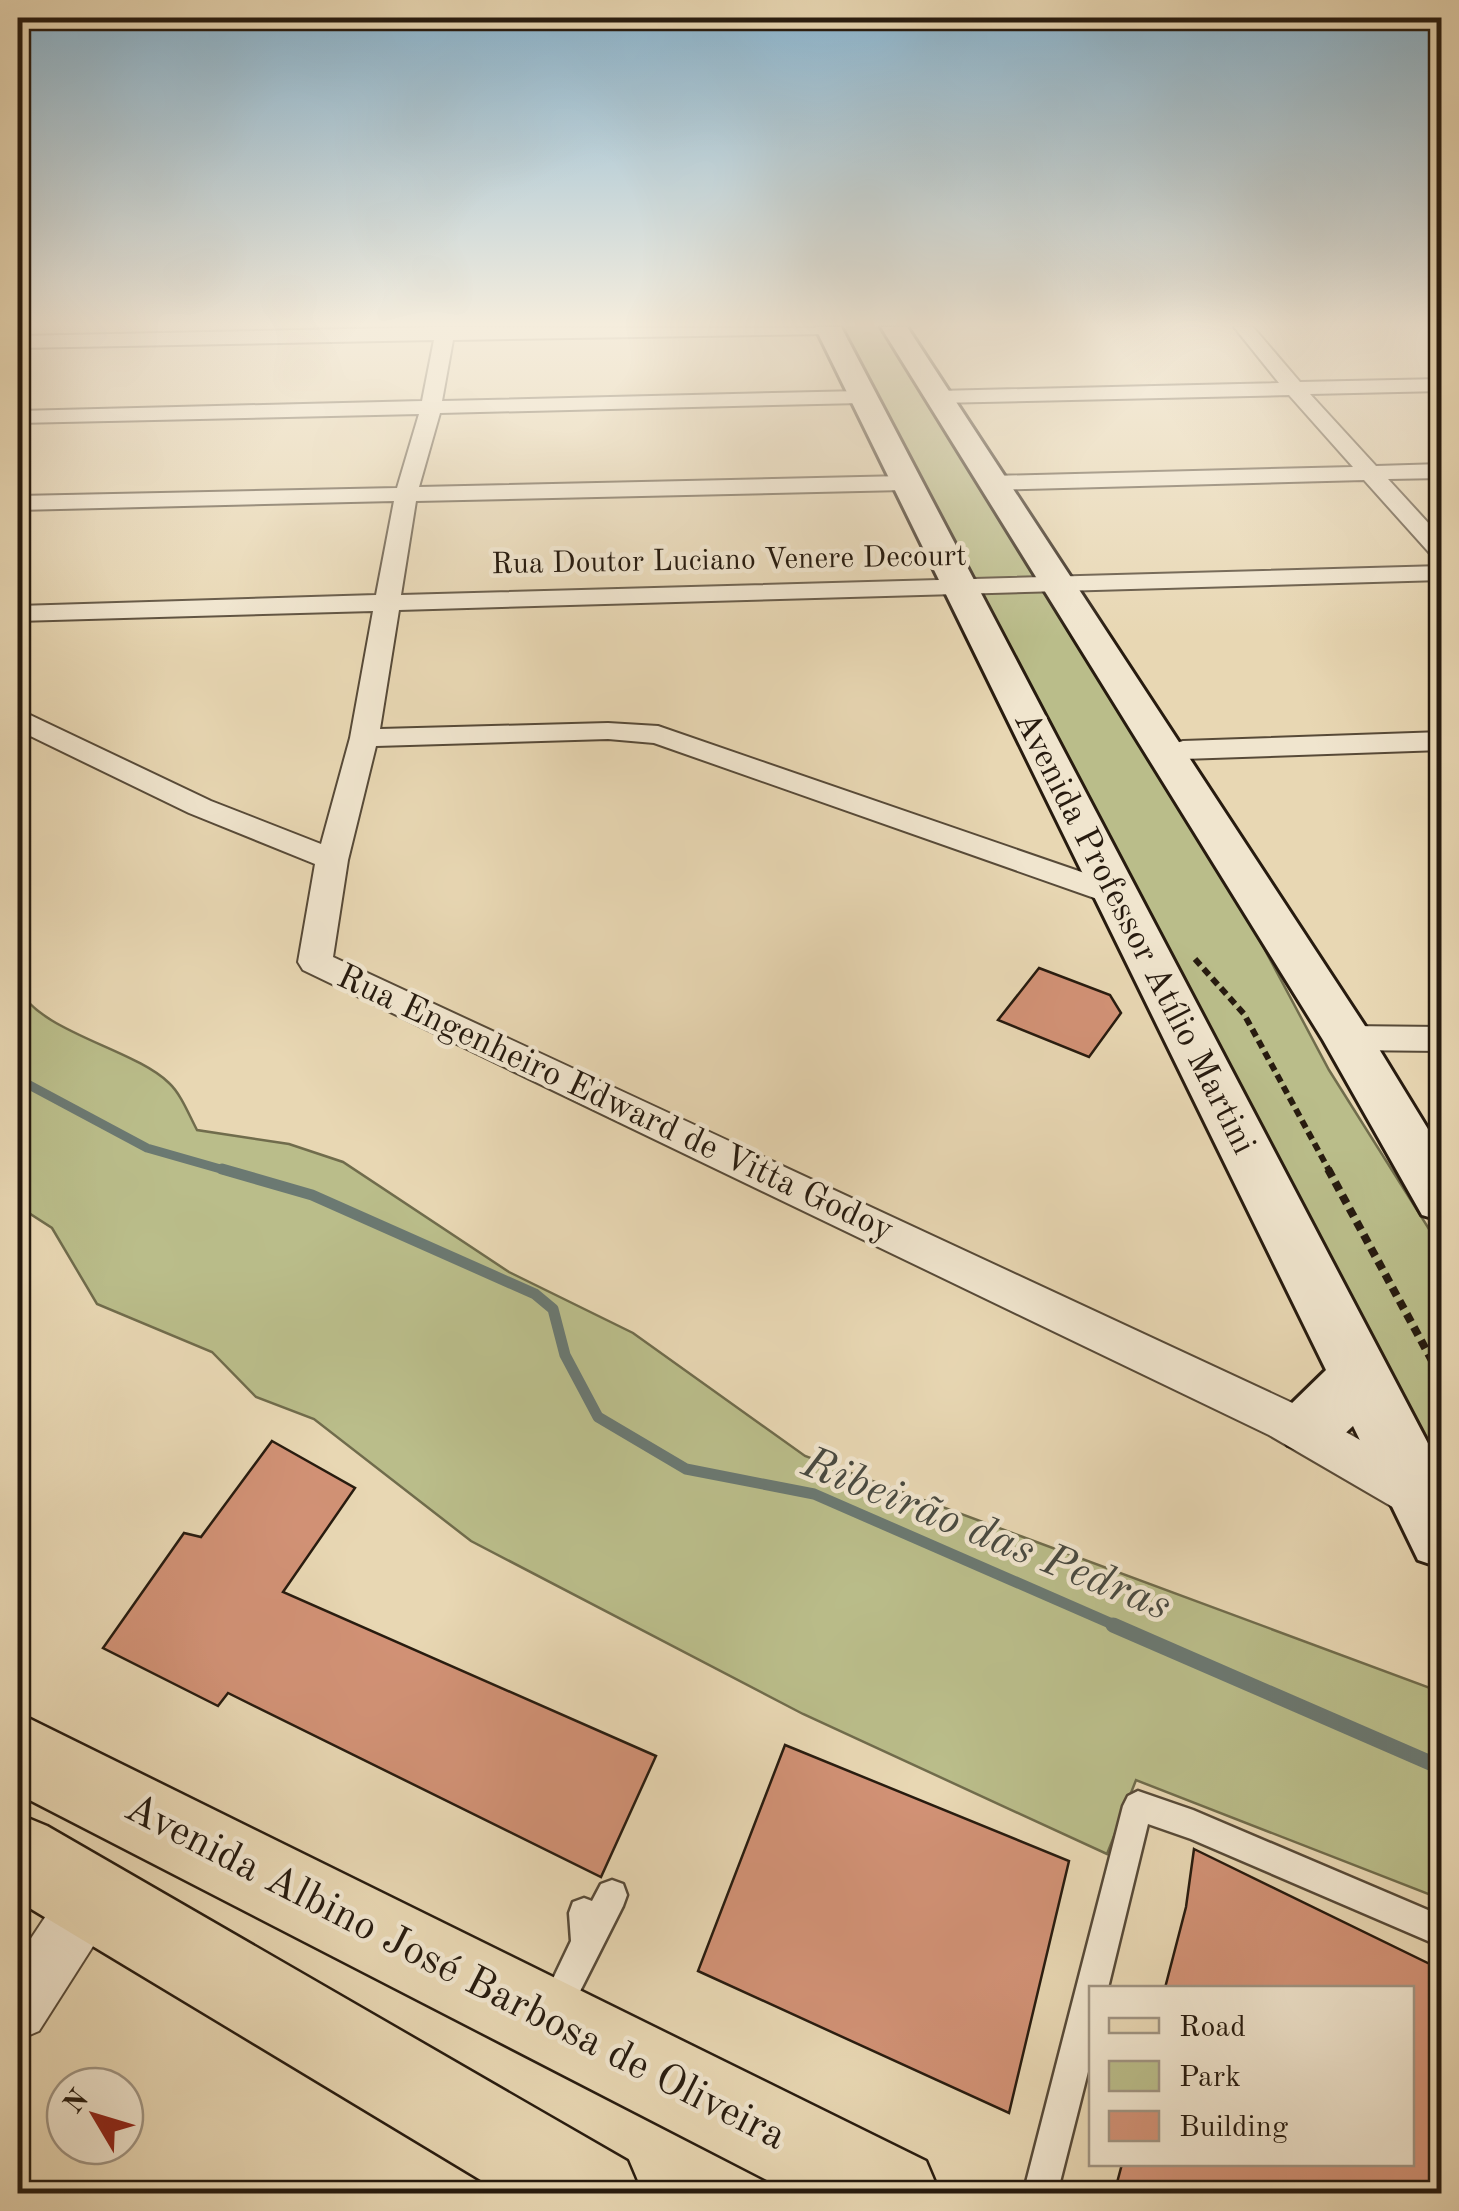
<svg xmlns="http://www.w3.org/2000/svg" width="1459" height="2211" viewBox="0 0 1459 2211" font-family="'Old Standard TT',serif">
  <rect width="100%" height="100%" fill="#e8d7b3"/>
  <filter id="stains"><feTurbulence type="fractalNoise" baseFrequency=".002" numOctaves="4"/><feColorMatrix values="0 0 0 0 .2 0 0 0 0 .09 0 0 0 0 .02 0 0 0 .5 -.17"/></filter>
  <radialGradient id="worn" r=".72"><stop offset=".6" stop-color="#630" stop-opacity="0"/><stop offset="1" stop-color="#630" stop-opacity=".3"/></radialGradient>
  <g fill="#babd8a" stroke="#706c4c" stroke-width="2.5">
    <polygon points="830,327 885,327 1233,890 1329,1070 1441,1248 1441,1521"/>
    <path d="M18 987C38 1032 135 1049 169 1083 181 1094 189 1115 197 1130L289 1144 343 1162 509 1272 633 1333 805 1456 1441 1692V1899L1136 1780 1107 1854 803 1714 471 1541 314 1419 256 1397 212 1352 97 1304 52 1228 18 1206Z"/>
  </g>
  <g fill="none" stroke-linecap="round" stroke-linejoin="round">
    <polyline stroke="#6b7972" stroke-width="9" points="18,1079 147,1148 231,1172"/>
    <polyline stroke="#6b7972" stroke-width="11" points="222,1169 312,1195 535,1294 553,1309 565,1355 598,1417 686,1469 814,1494 1119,1627"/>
    <polyline stroke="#6b7972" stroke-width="15" points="1113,1625 1442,1768"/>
  </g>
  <g fill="#d29276" stroke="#271b0f" stroke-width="2.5">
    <polygon points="1039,968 1110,995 1121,1013 1089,1057 998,1020"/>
    <polygon points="272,1441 355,1488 283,1592 656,1756 601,1877 228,1693 218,1706 103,1648 184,1533 201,1537"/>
    <polygon points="785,1745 1069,1861 1009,2113 698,1971"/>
    <polygon points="1194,1849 1442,1970 1442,2194 1114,2194 1122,2164 1412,2164 1412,1988 1165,1988 1186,1907"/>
  </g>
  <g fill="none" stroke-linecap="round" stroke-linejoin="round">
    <defs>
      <g id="lane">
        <polygon points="1138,1791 1193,1810 1442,1916 1442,1947 1191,1839 1148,1824 1108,1988 1092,1988 1092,2056 1057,2194 1023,2194 1123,1806 1128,1796"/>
        <polygon points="612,1880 623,1884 627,1895 623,1906 566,2019 555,2024 544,2019 539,2008 571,1941 569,1913 573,1902 584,1898 592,1901 601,1884"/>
      </g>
      <g id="street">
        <polygon points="437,327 837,328 828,334 453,340 442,401 861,391 871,397 861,403 440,413 419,487 904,476 915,483 904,490 416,501 401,595 1442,566 1442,580 399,610 380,729 608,723 658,726 1125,887 1130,894 1125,901 1103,901 654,743 608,739 376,746 348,860 333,957 1301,1407 1437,1483 1442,1494 1437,1513 1420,1519 1403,1513 1269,1435 303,970 298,962 315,864 189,813 18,730 18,712 28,714 211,801 321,844 350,738 373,611 18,621 18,606 376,595 394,501 18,510 18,496 397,488 419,414 18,423 18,411 422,401 434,340 18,348 18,336"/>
        <polygon points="1234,327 1253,327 1300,382 1442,379 1442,391 1310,394 1376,466 1442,464 1442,478 1388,479 1442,538 1442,560 1434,558 1364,480 992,490 981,483 992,476 1353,467 1289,395 937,403 927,397 937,391 1279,383"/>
        <polygon points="1442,732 1442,750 1183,759 1173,756 1169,750 1173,744 1183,741"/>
        <polygon points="1347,1026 1442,1027 1442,1051 1347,1050 1334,1047 1329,1038 1334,1029"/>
        <polygon points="91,1870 111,1878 119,1898 111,1918 39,2031 18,2040 18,1958 71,1878"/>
      </g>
      <g id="secondary">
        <path d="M815 327H841L1442 1470V1568L1418 1560 1353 1426C1329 1449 1320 1457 1288 1445L1278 1426 1288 1407 1326 1370Z"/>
        <polygon points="881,327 907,327 1365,1026 1442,1152 1442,1221 1422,1215 1323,1040"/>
      </g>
      <g id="primary">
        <polygon points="18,1713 926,2161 940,2194 794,2194 18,1794"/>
        <polygon points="18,1814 47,1826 627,2161 641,2194 504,2194 18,1901"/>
      </g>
    </defs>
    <use href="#lane" stroke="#574a38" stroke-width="5"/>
    <use href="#street" stroke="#574a38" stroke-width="4"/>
    <use href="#secondary" stroke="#271b0f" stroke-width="6"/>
    <use href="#primary" stroke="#271b0f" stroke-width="5"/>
    <polyline stroke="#271b0f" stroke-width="6" stroke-dasharray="8 5" stroke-linecap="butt" points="1195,959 1244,1014 1330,1172"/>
    <polyline stroke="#271b0f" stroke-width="8" stroke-dasharray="9 6" stroke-linecap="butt" points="1328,1169 1442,1379"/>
    <use href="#lane" fill="#f0e5ce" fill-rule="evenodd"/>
    <use href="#street" fill="#f0e5ce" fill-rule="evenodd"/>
    <use href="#secondary" fill="#f0e5ce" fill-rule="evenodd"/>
    <use href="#primary" fill="#e8d7b3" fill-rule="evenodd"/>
  </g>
  <linearGradient id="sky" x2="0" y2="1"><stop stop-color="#88b6d3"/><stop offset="0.51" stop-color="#f5eddd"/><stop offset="1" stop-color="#f5eddd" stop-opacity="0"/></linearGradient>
  <rect width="1459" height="637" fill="url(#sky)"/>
  <g text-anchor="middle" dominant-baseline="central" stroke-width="9" stroke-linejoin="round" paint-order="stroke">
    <g font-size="30" fill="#271b0f" stroke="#f0e5ce">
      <text transform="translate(729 561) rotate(-1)">Rua Doutor Luciano Venere Decourt</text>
    </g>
    <g font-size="35" fill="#271b0f" stroke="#f0e5ce">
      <text transform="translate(1134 933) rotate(63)">Avenida Professor Atílio Martini</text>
      <text transform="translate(615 1104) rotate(25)">Rua Engenheiro Edward de Vitta Godoy</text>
    </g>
    <g font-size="42" fill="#271b0f" stroke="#f0e5ce">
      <text transform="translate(455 1973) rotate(27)">Avenida Albino José Barbosa de Oliveira</text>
    </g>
    <g font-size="45" font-style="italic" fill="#494a41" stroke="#f0e5ce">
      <text transform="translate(986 1536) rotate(22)">Ribeirão das Pedras</text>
    </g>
  </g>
  <rect width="1459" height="2211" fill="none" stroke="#e8d7b3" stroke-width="60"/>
  <rect x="20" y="20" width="1419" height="2171" fill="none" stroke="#271b0f" stroke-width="5"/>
  <rect x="30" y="30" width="1399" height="2151" fill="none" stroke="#271b0f" stroke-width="2.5"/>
  <rect x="1089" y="1986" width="325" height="180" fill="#f0e5ce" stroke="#a09482" stroke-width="2.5"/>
  <rect x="1109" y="2018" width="50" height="15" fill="#e8d7b3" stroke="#a09482" stroke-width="2.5"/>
  <text x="1179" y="2036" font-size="30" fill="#271b0f">Road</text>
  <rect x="1109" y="2061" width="50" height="30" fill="#babd8a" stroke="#a09482" stroke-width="2.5"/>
  <text x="1179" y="2086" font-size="30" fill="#271b0f">Park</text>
  <rect x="1109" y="2111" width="50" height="30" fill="#d29276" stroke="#a09482" stroke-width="2.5"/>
  <text x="1179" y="2136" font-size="30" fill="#271b0f">Building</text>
  <g transform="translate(95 2116) rotate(308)"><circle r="48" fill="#f0e5ce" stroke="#a09482" stroke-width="2.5"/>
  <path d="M0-8L18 38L0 25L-18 38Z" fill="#8f2418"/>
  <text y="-15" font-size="28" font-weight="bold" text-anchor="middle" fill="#271b0f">N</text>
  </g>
  <rect width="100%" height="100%" filter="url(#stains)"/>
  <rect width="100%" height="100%" fill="url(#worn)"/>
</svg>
